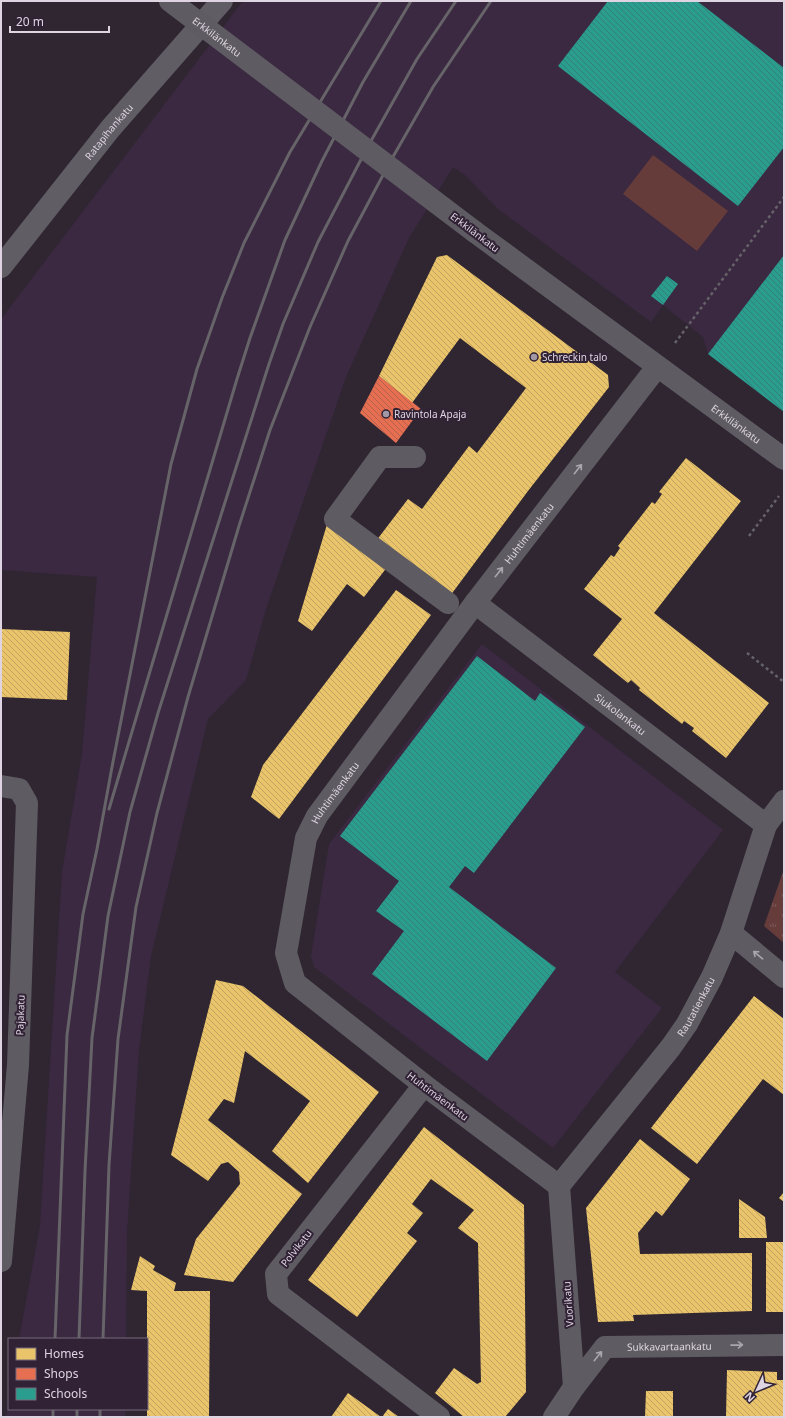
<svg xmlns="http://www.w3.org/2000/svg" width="785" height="1418" viewBox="0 0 785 1418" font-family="'Noto Sans',sans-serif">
  <defs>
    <pattern id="grass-tufts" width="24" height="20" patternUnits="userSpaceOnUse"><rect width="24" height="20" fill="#653c3a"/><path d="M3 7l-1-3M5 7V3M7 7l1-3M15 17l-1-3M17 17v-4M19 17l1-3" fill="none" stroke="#7b5756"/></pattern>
    <pattern id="homes-back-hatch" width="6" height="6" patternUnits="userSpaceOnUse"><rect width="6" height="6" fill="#e9c46a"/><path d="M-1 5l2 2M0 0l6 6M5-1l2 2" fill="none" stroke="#c0a360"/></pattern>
    <pattern id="shops-back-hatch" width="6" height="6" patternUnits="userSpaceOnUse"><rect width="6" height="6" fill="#e76f51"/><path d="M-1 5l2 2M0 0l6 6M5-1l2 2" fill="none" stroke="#b6614d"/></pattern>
    <pattern id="schools-back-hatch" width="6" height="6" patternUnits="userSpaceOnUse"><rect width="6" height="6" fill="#2a9d8f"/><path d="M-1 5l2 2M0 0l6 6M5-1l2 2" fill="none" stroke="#328178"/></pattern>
  </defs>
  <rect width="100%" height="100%" fill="#2f2632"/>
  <g fill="#3b2941">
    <polygon points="243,1 784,1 784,412 708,354 703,337 663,305 651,322 498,209 465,175 453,167 409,238 346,377 266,609 246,680 208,719 151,956 139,1050 127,1232 126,1339 19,1339 40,1226 62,872 82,754 97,577 1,570 1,319"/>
    <polygon points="482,644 723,830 615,972 662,1008 553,1148 314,967 311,956 329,844"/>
    <polygon points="9,1398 9,1409 125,1409 125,1417 6,1417"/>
  </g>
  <polygon fill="url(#grass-tufts)" points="784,869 784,943 764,926"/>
  <polygon fill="#653c3a" points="653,155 728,211 697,251 623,194"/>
  <g fill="url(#homes-back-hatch)">
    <polygon points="447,255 608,375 609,387 528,491 450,596 376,541 408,499 422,509 469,446 477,453 526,388 460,338 412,403 379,376 437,257"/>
    <polygon points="686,458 741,501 654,613 769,703 726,758 692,731 694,728 684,721 682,724 639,690 640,688 631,680 628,683 593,655 622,619 584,589 611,555 614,557 620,548 618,546 652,502 655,504 662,494 659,492"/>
    <polygon points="328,521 388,566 364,597 347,584 312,631 298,621"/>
    <polygon points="396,590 431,615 279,819 251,797 263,765"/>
    <polygon points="1,629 70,632 67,700 1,697"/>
    <polygon points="216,980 243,986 379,1092 308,1183 272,1151 310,1101 245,1051 234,1103 224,1099 208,1120 302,1194 233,1282 184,1275 196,1239 240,1184 239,1172 228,1162 221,1164 208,1181 171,1155"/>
    <polygon points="754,996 784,1019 784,1095 763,1079 697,1164 651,1128"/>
    <polygon points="424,1127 524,1205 526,1392 505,1417 464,1417 435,1393 454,1368 477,1384 481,1382 478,1243 458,1228 474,1210 431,1179 412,1204 423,1213 407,1233 417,1241 357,1317 308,1280"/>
    <polygon points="640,1139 690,1179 662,1216 656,1211 638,1233 640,1254 752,1253 752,1311 633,1315 634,1321 598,1322 586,1208"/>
    <polygon points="784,1192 784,1202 779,1198"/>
    <polygon points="739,1199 765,1217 767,1238 739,1238"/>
    <rect x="766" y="1242" width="18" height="70"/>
    <polygon points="140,1256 155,1266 153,1270 176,1283 174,1291 210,1291 209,1417 147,1417 147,1291 131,1290"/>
    <polygon points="727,1370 777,1372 777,1380 784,1380 784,1417 726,1417"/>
    <polygon points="646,1391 673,1391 673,1417 645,1417"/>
    <polygon points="348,1393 381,1417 331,1417"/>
    <polygon points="388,1409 399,1417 382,1417"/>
  </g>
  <polygon fill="url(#shops-back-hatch)" points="379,376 421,409 396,443 360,413"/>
  <g fill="url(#schools-back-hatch)">
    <polygon points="608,1 697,1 784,68 784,147 738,206 558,66"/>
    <polygon points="784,255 784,412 708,354"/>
    <polygon points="667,276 678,284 663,305 651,296"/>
    <polygon points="477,656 535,701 540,693 585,727 474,873 465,866 449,887 556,968 487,1061 372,974 404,931 376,911 399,881 340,836"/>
  </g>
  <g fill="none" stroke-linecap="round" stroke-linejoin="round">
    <g stroke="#656268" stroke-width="2.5" stroke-dasharray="3 3" stroke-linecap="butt">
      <polyline points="675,343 784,197"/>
      <polyline points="749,536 779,496"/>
      <polyline points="747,653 784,682"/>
    </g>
    <g stroke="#5e5c62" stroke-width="22">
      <path id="s1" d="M475 232 784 459"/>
      <polyline points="415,457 380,457 335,519 448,603"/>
      <path id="s2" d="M475 603 766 825"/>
      <polyline points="1,786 19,789 27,803 18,1065 1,1261"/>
      <polyline points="731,933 784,977"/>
      <polyline points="424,1085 276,1274 278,1294 439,1417"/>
      <path id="s3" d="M559 1186 424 1085 295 983 286 953 306 838 317 816 475 603 657 367"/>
      <path id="s4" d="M559 1186 671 1047 687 1024 712 977 731 933 766 825 784 801"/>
      <path id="s5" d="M574 1387 605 1347 784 1345"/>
      <polyline points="554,1417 574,1387 559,1186"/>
    </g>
    <path stroke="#605d65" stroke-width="22" id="s6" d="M1 267 110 129 222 1"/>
    <g stroke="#666469" stroke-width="3">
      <polyline points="109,809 237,379 250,338 285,240 322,161 363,82 411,1"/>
      <polyline points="55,1339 67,1035 83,914 97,849 112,767 171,464 197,369 222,298 244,243 290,152 381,1"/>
      <polyline points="79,1339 85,1171 92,1038 108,916 130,812 158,713 269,364 283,324 318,242 367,148 417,59 456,1"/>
      <polyline points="103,1339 109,1165 118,1039 136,907 157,813 188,697 239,526 270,430 310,327 348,241 390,162 433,87 491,1"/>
      <polyline points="53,1417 53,1409"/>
      <polyline points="77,1417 77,1409"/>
      <polyline points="100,1417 100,1409"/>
    </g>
    <path stroke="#5e5c62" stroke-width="22" id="s7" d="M170 1 475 232"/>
  </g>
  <defs><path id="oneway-shaft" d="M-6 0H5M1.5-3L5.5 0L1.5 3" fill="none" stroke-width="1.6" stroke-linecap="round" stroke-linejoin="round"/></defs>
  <g stroke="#aba5af">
    <use href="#oneway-shaft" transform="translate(578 469) rotate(-52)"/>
    <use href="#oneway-shaft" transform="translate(499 572) rotate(-52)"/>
    <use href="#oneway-shaft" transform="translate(758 955) rotate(-140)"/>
    <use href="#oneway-shaft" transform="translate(737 1345) rotate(-1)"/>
    <use href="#oneway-shaft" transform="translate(598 1356) rotate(-51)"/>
  </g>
  <g fill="#a198a4" stroke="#312236" stroke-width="1.5">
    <circle cx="534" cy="357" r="4"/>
    <circle cx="386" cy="414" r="4"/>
  </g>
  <g text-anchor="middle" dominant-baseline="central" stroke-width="4" stroke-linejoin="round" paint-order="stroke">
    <g font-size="10" fill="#dfd5e2" stroke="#312236">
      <text stroke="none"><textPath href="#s7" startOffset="59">Erkkilänkatu</textPath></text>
      <text stroke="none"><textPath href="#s6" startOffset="173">Ratapihankatu</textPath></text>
      <text transform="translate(475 232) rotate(37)">Erkkilänkatu</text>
      <text stroke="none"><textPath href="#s1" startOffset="324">Erkkilänkatu</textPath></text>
      <text stroke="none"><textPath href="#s3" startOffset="859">Huhtimäenkatu</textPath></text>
      <text stroke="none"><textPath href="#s2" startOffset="183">Siukolankatu</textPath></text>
      <text stroke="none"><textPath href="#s3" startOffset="535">Huhtimäenkatu</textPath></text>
      <text stroke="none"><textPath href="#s4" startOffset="226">Rautatienkatu</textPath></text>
      <text transform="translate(20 1015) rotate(-88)">Pajakatu</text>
      <text transform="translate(438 1096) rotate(37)">Huhtimäenkatu</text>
      <text transform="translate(296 1248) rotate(-52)">Polvikatu</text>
      <text transform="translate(568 1304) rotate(-94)">Vuorikatu</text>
      <text stroke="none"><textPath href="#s5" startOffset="115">Sukkavartaankatu</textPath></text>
    </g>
    <g font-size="10" fill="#dfd5e2" stroke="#312236" text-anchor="start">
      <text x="542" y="357">Schreckin talo</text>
      <text x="394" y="414">Ravintola Apaja</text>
    </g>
  </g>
  <rect width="785" height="1418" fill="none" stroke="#dfd5e2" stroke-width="4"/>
  <rect x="8" y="1338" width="140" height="72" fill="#312236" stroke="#776a7b"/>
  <rect x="16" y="1348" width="20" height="12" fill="#e9c46a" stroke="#776a7b"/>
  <text x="44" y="1358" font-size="12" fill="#dfd5e2">Homes</text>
  <rect x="16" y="1368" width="20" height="12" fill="#e76f51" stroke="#776a7b"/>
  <text x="44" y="1378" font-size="12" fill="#dfd5e2">Shops</text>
  <rect x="16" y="1388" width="20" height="12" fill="#2a9d8f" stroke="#776a7b"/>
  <text x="44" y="1398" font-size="12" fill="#dfd5e2">Schools</text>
  <g transform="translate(757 1390) rotate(226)" stroke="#312236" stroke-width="3" paint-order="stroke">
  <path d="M0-3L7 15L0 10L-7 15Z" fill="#dfd5e2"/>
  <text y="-6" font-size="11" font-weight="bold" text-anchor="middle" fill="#dfd5e2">N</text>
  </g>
  <path d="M10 26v6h99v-6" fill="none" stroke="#dfd5e2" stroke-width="2"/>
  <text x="16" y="26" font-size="12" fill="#dfd5e2" stroke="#312236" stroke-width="3" paint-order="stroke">20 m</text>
</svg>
